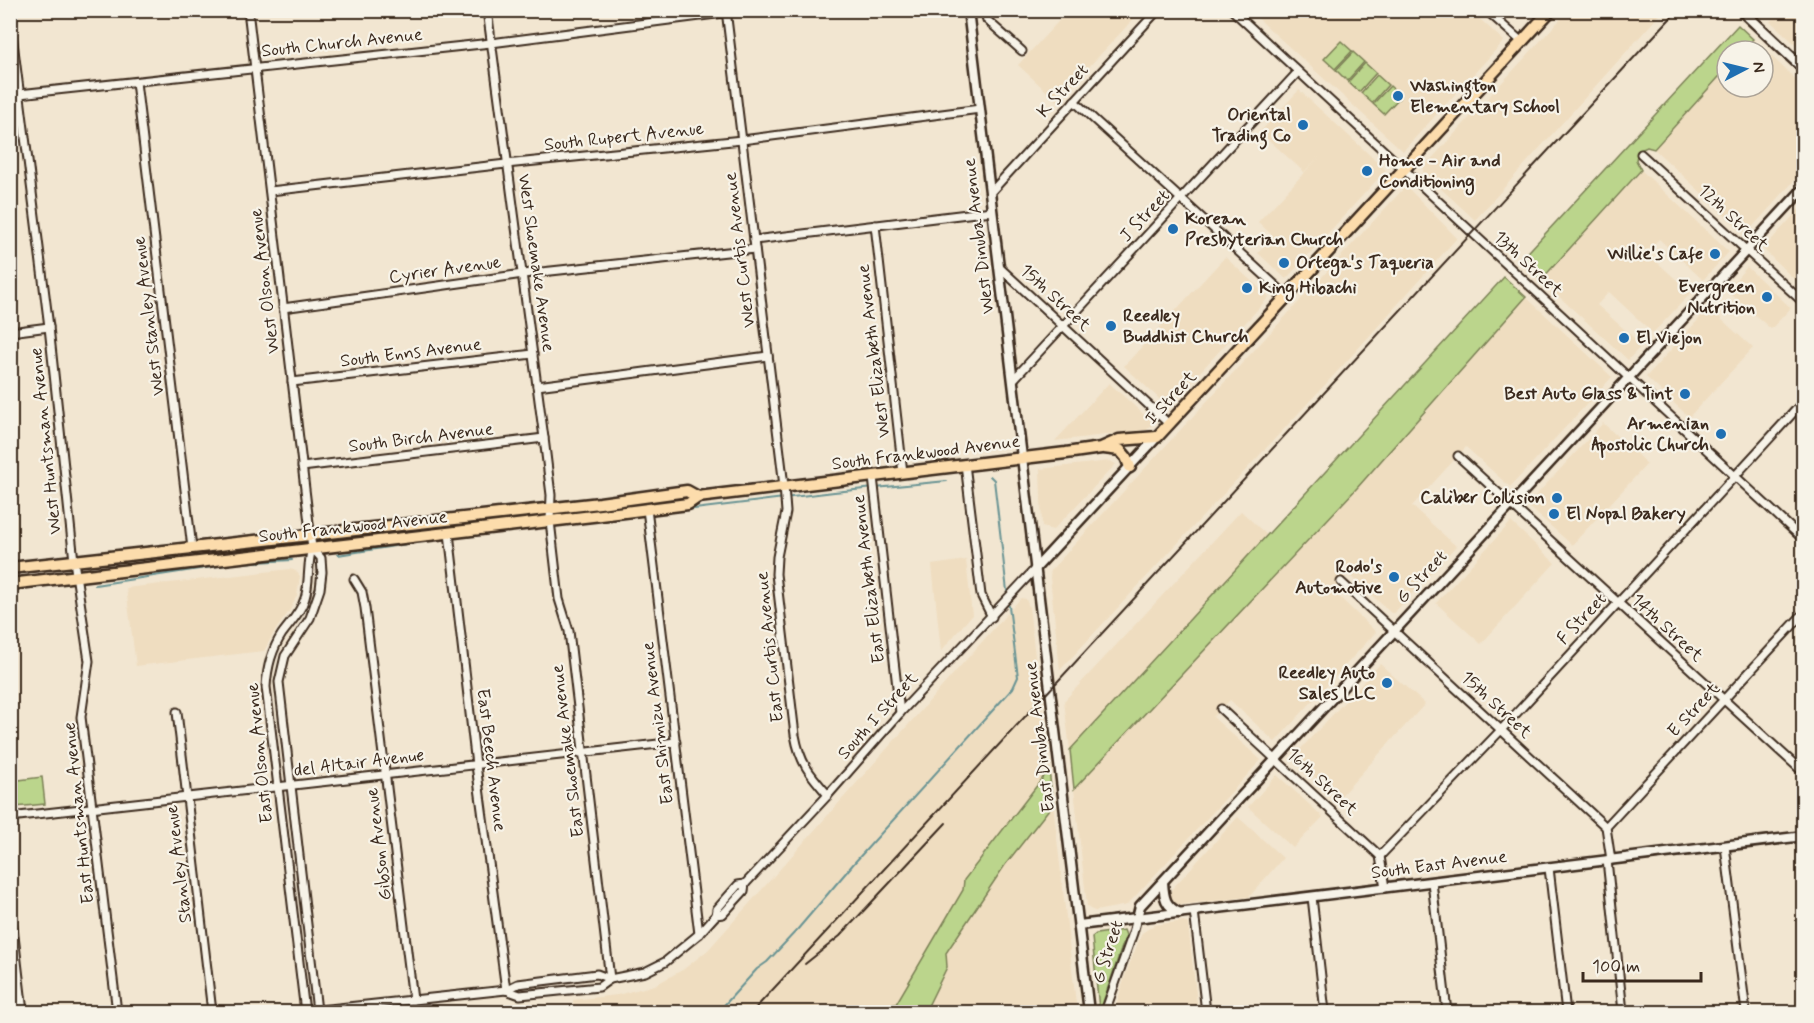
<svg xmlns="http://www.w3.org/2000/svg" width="1814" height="1023" viewBox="0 0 1814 1023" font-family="Mynerve,sans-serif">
  <rect width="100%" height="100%" fill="#f2e6d1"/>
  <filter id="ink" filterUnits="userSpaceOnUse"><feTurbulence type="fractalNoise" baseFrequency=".0167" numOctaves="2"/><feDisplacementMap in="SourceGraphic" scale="12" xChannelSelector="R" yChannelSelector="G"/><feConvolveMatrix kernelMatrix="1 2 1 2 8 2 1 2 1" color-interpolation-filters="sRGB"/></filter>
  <g filter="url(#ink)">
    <g fill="#efddc0">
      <polygon points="1068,11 1141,11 1057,101 1018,65"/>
      <polygon points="1250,11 1471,11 1504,41 1403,151"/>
      <polygon points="1568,11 1663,11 1475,220 1423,172 1423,168"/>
      <polygon points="1780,11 1803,11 1803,51 1770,21"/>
      <polygon points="1753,39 1803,86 1803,171 1746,234 1654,149 1727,68 1727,87 1763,87 1763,51 1742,51"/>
      <polygon points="1299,90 1386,170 1286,279 1258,253 1273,236 1258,222 1318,158 1304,172 1260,132"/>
      <polygon points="1641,170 1729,252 1703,280 1659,239 1646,252 1691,293 1653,333 1609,292 1597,305 1642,345 1628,360 1541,280"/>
      <polygon points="1405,187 1408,188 1457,238 1346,362 1060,670 1050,577 1051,570"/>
      <polygon points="1803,205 1803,288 1763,249"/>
      <polygon points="1225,257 1269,297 1168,407 1124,366"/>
      <polygon points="1747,267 1791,308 1771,329 1726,290"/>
      <polygon points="1526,297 1612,377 1510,487 1466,447 1412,506 1456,546 1394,613 1391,613 1349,574 1333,591 1376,632 1275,742 1230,700 1213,717 1261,760 1127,905 1095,911 1090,909 1087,906 1074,789 1427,410"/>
      <polygon points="1709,308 1753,348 1689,417 1646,377"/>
      <polygon points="1109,383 1153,423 1147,430 1055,441"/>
      <polygon points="1603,423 1647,464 1572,545 1527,505"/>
      <polygon points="1110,461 1116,464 1053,530 1042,527 1040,469"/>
      <polygon points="1241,511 1268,536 1070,750 1064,701"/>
      <polygon points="1511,522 1555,563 1481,644 1436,603"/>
      <polygon points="966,560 972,615 941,651 932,565"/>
      <polygon points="290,569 296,571 300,576 297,595 290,610 275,631 264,651 136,666 126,588"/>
      <polygon points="1021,598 1026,599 1029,607 1049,770 964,880 963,890 896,1004 888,1006 885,1012 574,1012 573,1000 617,995 655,985 684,969 708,950"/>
      <polygon points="1380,664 1425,704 1338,799 1293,757"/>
      <polygon points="1277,775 1323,817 1293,848 1248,807"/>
      <polygon points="1053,804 1077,1012 925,1012 947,967 946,954 1005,865"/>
      <polygon points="1238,817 1283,858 1249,897 1180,905 1173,904 1169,901 1168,895 1171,890"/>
      <polygon points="1184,921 1188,924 1198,1012 1114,1012 1126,973 1142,933 1154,925"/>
    </g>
    <g fill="#bbd58c" stroke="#7b8055" stroke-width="1.5">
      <polygon points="1738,25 1753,39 1742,51 1727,51 1727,68 1654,149 1647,147 1638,151 1636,160 1641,170 1541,280 1520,261"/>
      <polygon points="1341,41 1352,51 1335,69 1324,59"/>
      <polygon points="1353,52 1364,62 1347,81 1336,70"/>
      <polygon points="1365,63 1376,73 1359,92 1348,82"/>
      <polygon points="1377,75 1388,85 1372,103 1361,93"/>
      <polygon points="1390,86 1401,96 1384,114 1373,104"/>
      <polygon points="1504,277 1526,297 1357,488 1074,789 1070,750"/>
      <polygon points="1049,770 1053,804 1005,865 946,953 947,967 925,1012 885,1012 888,1005 896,1004 963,890 964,880"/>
      <polygon points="42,777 45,804 15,807 11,805 11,781"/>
      <polygon points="1124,930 1126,935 1101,1008 1099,1009 1092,937 1096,934"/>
    </g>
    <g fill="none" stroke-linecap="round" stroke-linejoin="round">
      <g stroke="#6a9494" stroke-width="2">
        <polyline points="990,476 994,480 1007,591"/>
        <polyline points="628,517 834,492 947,481"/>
        <polyline points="338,555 432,540"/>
        <polyline points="95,585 238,563 292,560"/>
        <polyline points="718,1012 757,969 767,962 797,930 855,862 1013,688 1018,677 1009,606"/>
      </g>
      <defs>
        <g id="minor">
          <path d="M248 10 312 548C307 564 310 582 305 598 301 612 290 623 282 634 271 651 267 668 266 687L305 1012"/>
          <polyline points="487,10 544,438 551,495 550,521 559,599 569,631 610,979"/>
          <path d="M726 10 784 486 786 512 777 557 776 574 795 735C800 763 809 773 828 795"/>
          <polyline points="984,10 987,20 1022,51"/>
          <polyline points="1232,10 1804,540"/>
          <polyline points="1486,10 1522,42"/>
          <polyline points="10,18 49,327 74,561 89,661 81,717 117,1012"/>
          <polyline points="136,82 192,548"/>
          <polyline points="10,95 491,43 747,10"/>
          <polyline points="1074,101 1287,296"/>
          <polyline points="1641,154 1804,303"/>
          <polyline points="270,191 506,164 742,140 980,109"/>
          <polyline points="990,193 1158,10"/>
          <polyline points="875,225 903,473"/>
          <polyline points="754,240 992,211"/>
          <polyline points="999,267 1169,424"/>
          <polyline points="283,308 523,274 755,249"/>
          <polyline points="10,332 49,327"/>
          <polyline points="1013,380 1298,72"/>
          <polyline points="292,382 533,354"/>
          <polyline points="537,386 768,356"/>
          <polyline points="1458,456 1804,773"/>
          <polyline points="965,464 981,595 992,617"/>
          <polyline points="302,467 544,438"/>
          <polyline points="873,477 900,713"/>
          <polyline points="647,509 699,934"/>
          <polyline points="449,533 476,765 506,990"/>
          <polyline points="312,548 321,558 322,572 320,589 310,618 285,656 279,682 317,1011"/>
          <polyline points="354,579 362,592 365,608 413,1000"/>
          <polyline points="1341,582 1606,827 1611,860"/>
          <polyline points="1221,709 1380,856 1385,888"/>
          <polyline points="177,712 212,1012"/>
          <polyline points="10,817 676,742"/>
          <polyline points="1606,827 1804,613"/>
          <polyline points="1725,846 1746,1012"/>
          <polyline points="1380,856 1501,730 1804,401"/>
          <polyline points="1607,860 1623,1012"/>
          <polyline points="1549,868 1566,1012"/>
          <polyline points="1432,882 1447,1012"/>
          <polyline points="1312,897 1325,1012"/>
          <polyline points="10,902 23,1012"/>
          <polyline points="1194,911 1206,1012"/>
          <polyline points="716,915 723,914 744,891 745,884 828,795 900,713 1035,569"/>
          <polyline points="506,990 520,995 599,987 610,979 645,972 665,962 699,934 716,915 717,909 738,885 745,884"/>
          <polyline points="301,1012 506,990 518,984 597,974 610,979"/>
          <polyline points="1105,1012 1133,933 1137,918"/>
        </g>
        <g id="tertiary">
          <polyline points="968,10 1089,1012"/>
          <polyline points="1035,569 1157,437"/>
          <path d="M1163 882C1164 898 1165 906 1180 913"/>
          <polyline points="1137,918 1140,906 1804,188"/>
          <polyline points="1079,925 1804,836"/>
        </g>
        <polyline id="secondary" points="1741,10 1804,69"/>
        <g id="primary">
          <polyline points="1104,448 1120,450 1126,457 1130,467"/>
          <polyline points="10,568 600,503 687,491 698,497"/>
          <polyline points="10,584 601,515 688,504 698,497 1066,453 1101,448 1119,440 1157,437 1551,10"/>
        </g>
      </defs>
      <use href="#minor" stroke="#3b2a1e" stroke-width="11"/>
      <use href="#tertiary" stroke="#3b2a1e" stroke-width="13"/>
      <use href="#secondary" stroke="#3b2a1e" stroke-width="14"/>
      <use href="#primary" stroke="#3b2a1e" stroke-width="15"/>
      <use href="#minor" stroke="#f7f3e8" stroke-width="7"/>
      <use href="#tertiary" stroke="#f7f3e8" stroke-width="8"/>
      <use href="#secondary" stroke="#f7f3e8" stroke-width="9"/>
      <use href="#primary" stroke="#fcdcac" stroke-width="10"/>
      <g stroke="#3b2a1e" stroke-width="2">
        <polyline points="805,964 840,936 946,823"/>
        <polyline points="752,1012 1678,10"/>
      </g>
    </g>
  </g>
  <g fill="#1f6fb2" stroke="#f7f3e8" stroke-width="2">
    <circle cx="1398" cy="96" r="6"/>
    <circle cx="1303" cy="125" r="6"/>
    <circle cx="1367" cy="171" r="6"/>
    <circle cx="1173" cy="229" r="6"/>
    <circle cx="1715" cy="254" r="6"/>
    <circle cx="1284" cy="263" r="6"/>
    <circle cx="1247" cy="288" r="6"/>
    <circle cx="1767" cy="297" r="6"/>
    <circle cx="1111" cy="326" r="6"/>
    <circle cx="1624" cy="338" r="6"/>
    <circle cx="1685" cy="394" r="6"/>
    <circle cx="1721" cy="434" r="6"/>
    <circle cx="1557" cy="498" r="6"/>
    <circle cx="1554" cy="514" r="6"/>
    <circle cx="1394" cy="577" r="6"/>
    <circle cx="1387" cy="683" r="6"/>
  </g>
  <g text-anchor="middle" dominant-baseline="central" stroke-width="4.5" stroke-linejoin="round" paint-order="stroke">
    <g font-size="18" fill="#3b2a1e" stroke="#f7f3e8">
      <text transform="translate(342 43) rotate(-6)">South Church Avenue</text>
      <text transform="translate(1063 91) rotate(-47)">K Street</text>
      <text transform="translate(624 137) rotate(-6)">South Rupert Avenue</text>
      <text transform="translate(1145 216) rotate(-47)">J Street</text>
      <text transform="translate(1733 218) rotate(43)">12th Street</text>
      <text transform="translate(979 236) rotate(-97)">West Dinuba Avenue</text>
      <text transform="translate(740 250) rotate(-97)">West Curtis Avenue</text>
      <text transform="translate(536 263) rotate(82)">West Shoemake Avenue</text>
      <text transform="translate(1528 264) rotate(43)">13th Street</text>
      <text transform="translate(445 270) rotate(-8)">Cyrier Avenue</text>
      <text transform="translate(265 281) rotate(-97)">West Olson Avenue</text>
      <text transform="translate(1055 298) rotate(43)">15th Street</text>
      <text transform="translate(149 316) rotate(-97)">West Stanley Avenue</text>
      <text transform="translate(874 351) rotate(-97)">West Elizabeth Avenue</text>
      <text transform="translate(411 353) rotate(-7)">South Enns Avenue</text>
      <text transform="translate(1171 398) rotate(-47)">I Street</text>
      <text transform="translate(421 438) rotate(-7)">South Birch Avenue</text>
      <text transform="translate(46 441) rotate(-96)">West Huntsman Avenue</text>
      <text transform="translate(926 453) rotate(-7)">South Frankwood Avenue</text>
      <text transform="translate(353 527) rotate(-6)">South Frankwood Avenue</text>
      <text transform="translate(1422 577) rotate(-47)">G Street</text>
      <text transform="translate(869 579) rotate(-97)">East Elizabeth Avenue</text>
      <text transform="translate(1582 619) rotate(-47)">F Street</text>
      <text transform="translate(1667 628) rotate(43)">14th Street</text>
      <text transform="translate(770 647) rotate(-96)">East Curtis Avenue</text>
      <text transform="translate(1496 705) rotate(43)">15th Street</text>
      <text transform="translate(1694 710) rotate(-47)">E Street</text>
      <text transform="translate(878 716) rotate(-48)">South I Street</text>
      <text transform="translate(658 723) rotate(-97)">East Shimizu Avenue</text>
      <text transform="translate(1040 737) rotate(-97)">East Dinuba Avenue</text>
      <text transform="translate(568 751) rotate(-97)">East Shoemake Avenue</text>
      <text transform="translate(260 753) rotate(-96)">East Olson Avenue</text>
      <text transform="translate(491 760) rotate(83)">East Beech Avenue</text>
      <text transform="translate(359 763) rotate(-7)">del Altair Avenue</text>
      <text transform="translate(1322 782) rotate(43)">16th Street</text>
      <text transform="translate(79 813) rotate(-96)">East Huntsman Avenue</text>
      <text transform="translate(379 844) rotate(-97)">Gibson Avenue</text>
      <text transform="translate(179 864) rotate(-97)">Stanley Avenue</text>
      <text transform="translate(1439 865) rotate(-7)">South East Avenue</text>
      <text transform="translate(1108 952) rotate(-72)">G Street</text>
    </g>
    <g font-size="18" font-weight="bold" fill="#3b2a1e" stroke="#f7f3e8" text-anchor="start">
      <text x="1410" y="86">Washington<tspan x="1410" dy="21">Elementary School</tspan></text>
      <text x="1291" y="115" text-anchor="end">Oriental<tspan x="1291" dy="21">Trading Co</tspan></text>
      <text x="1379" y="161">Home - Air and<tspan x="1379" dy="21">Conditioning</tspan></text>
      <text x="1185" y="219">Korean<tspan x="1185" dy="21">Presbyterian Church</tspan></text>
      <text x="1703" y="254" text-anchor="end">Willie's Cafe</text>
      <text x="1296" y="263">Ortega's Taqueria</text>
      <text x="1755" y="287" text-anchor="end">Evergreen<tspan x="1755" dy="21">Nutrition</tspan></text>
      <text x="1259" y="288">King Hibachi</text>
      <text x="1123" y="316">Reedley<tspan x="1123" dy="21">Buddhist Church</tspan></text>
      <text x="1636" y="338">El Viejon</text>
      <text x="1673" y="394" text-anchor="end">Best Auto Glass &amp; Tint</text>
      <text x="1709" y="424" text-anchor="end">Armenian<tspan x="1709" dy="21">Apostolic Church</tspan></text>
      <text x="1545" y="498" text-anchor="end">Caliber Collision</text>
      <text x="1566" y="514">El Nopal Bakery</text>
      <text x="1382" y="567" text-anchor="end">Rodo's<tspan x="1382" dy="21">Automotive</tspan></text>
      <text x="1375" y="673" text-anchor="end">Reedley Auto<tspan x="1375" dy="21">Sales LLC</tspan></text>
    </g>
  </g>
  <rect width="1814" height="1023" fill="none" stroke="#f7f3e8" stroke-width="36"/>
  <rect x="18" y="18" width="1778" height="987" fill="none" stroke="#3b2a1e" stroke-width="2" filter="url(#ink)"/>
  <g transform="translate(1745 69) rotate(83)"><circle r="28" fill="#f7f3e8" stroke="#aca397" stroke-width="1.5"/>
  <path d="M0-4.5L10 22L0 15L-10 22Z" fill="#1f6fb2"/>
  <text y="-9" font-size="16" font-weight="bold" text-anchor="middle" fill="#3b2a1e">N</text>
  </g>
  <path d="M1583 972v9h118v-9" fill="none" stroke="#3b2a1e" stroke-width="3"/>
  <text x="1592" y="972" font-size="18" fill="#3b2a1e" stroke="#f7f3e8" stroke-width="4.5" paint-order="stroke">100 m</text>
</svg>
